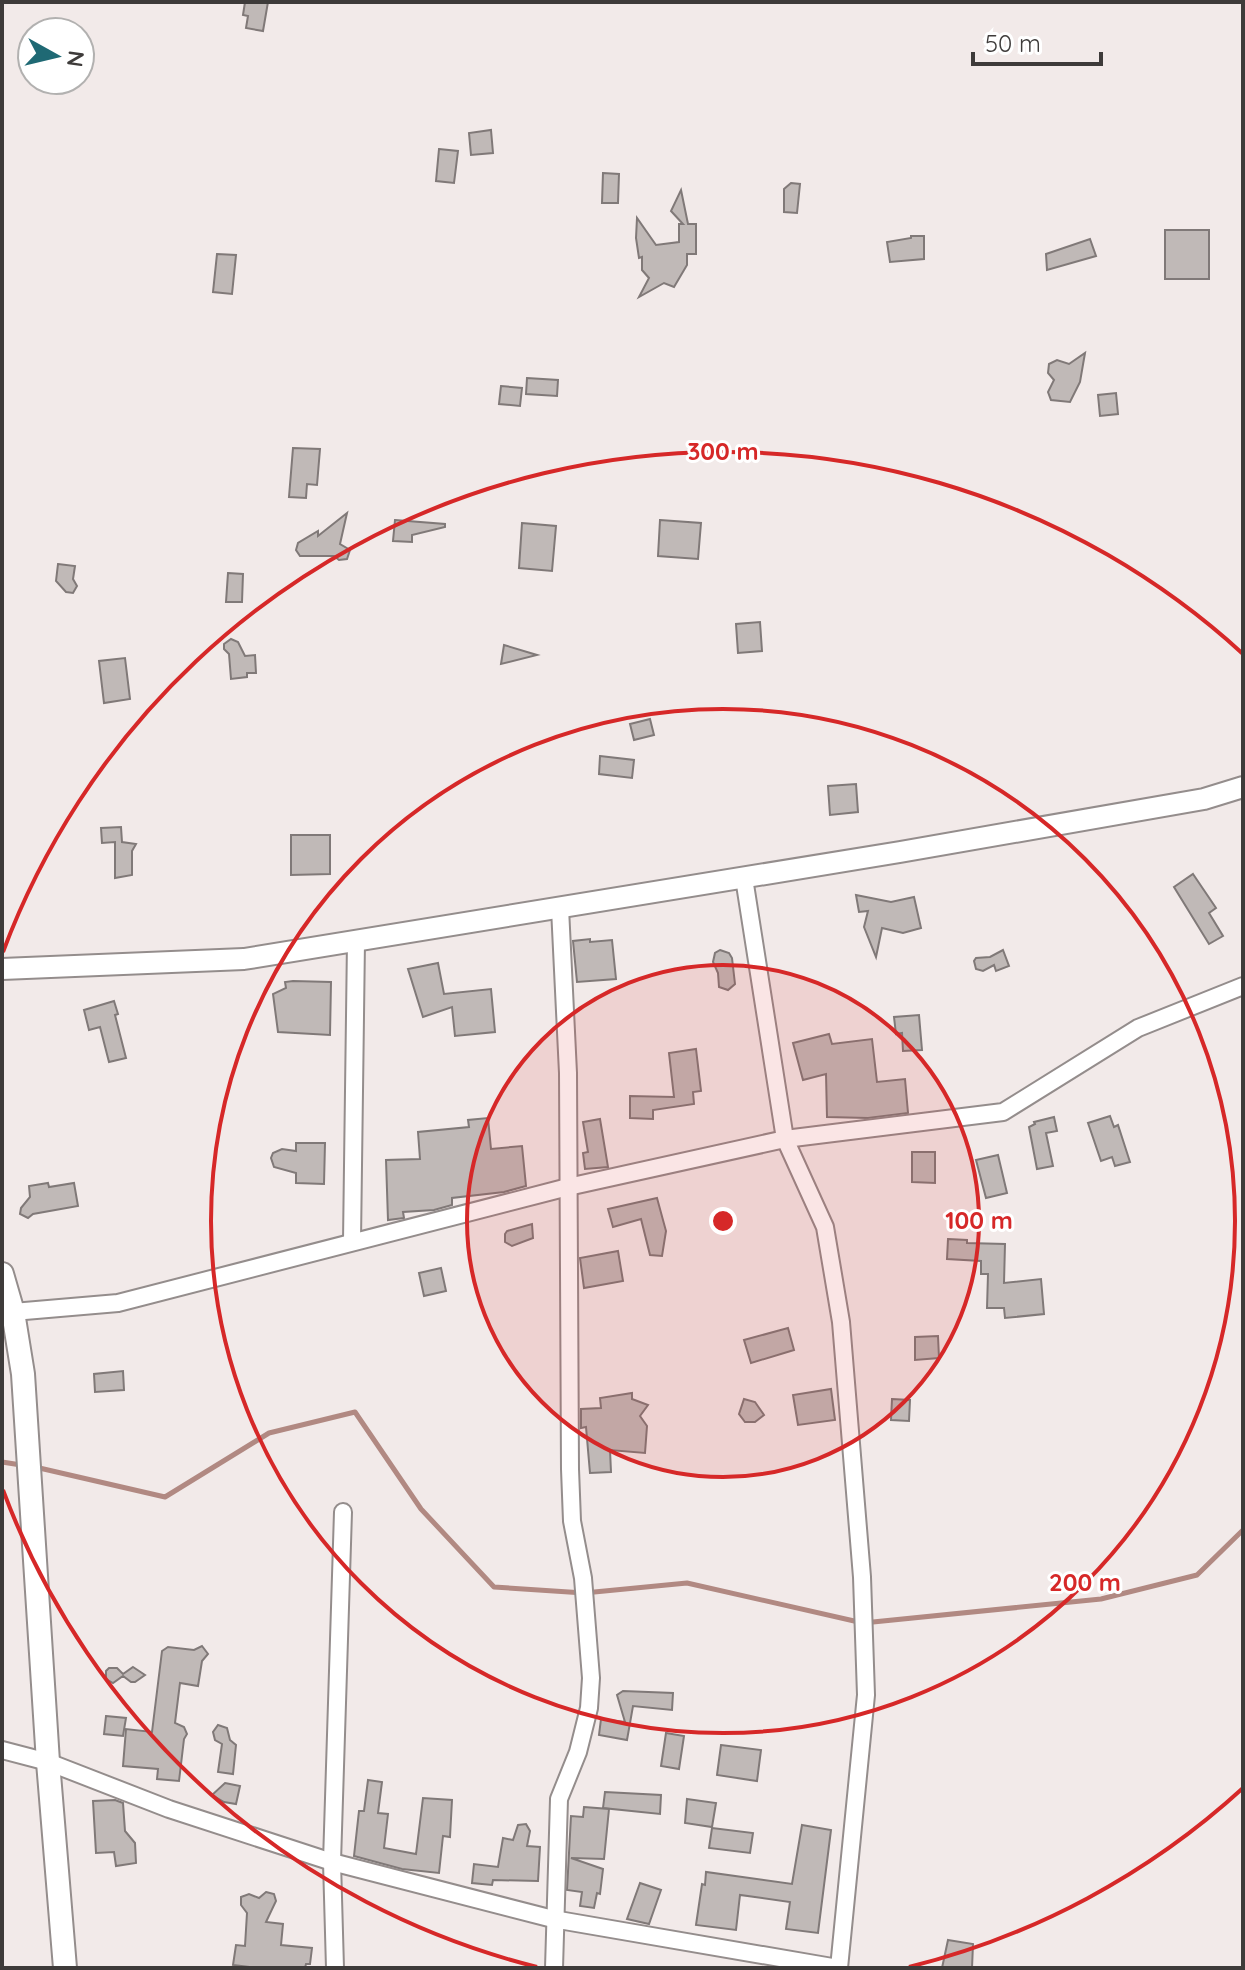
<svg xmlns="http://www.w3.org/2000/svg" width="1245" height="1970" viewBox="0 0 1245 1970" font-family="Quicksand,sans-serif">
  <rect width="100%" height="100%" fill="#f2eae9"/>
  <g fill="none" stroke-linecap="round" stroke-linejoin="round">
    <g stroke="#b18982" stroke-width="5">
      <polyline points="2,1462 21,1465"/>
      <polyline points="35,1467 165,1497 269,1433 355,1412 421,1509 494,1587 584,1593 687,1583 863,1623 1101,1599 1197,1575 1243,1530"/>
    </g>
  </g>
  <g fill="#c0b9b7" stroke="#807978" stroke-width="2">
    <polygon points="245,2 268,2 263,31 246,28 248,16 243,15"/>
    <polygon points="491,130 493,153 471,155 469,133"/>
    <polygon points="439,149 458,151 454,183 436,181"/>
    <polygon points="603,173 619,174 618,203 602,203"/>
    <polygon points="791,183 800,184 797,213 784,212 784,189"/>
    <polygon points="681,190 688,224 696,224 696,254 687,254 687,265 674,287 664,283 639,297 649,278 642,270 642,257 639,258 636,238 637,218 656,245 679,242 679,224 683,224 671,211"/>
    <rect x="1165" y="230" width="44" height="49"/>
    <polygon points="911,236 924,236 924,259 890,262 887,242 911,238"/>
    <polygon points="1090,239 1096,256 1047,270 1046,254"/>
    <polygon points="217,254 236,255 232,294 213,292"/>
    <polygon points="1085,353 1080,382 1070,402 1051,400 1048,392 1054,380 1048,373 1049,364 1057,360 1069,364"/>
    <polygon points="527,378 558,380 557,396 526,394"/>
    <polygon points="501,386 522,388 520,406 499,404"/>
    <polygon points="1116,393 1118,414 1100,416 1098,395"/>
    <polygon points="293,448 320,449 317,485 307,484 306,498 289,497"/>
    <polygon points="347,513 340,544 350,550 347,559 339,560 334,556 300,556 296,550 298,543 318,531 318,536"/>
    <polygon points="395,520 445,524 445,527 412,535 412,542 393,541"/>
    <polygon points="660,520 701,523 698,559 658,556"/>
    <polygon points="522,523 556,526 552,571 519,568"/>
    <polygon points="58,564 75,566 73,579 77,586 73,593 66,592 56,581"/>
    <polygon points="228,573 243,574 242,602 226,602"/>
    <polygon points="760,622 762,651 738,653 736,624"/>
    <polygon points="231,639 238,642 245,656 255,655 256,673 247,673 247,677 231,679 229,654 224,649 224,644"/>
    <polygon points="504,645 537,655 501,664"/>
    <polygon points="125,658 130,699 104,703 99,661"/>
    <polygon points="650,719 654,735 634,740 630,724"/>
    <polygon points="600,756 634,760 632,778 599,774"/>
    <polygon points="856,784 858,812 830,815 828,786"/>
    <polygon points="121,827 122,842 136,844 132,851 132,875 115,878 115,842 102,843 101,828"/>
    <polygon points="291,835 330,835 330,874 291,875"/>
    <polygon points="1193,874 1216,908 1209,913 1223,936 1209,944 1174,887"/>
    <polygon points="856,895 891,902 914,897 921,928 903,933 882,928 876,957 864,927 868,911 859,912"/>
    <polygon points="590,939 590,942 612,940 616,979 577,982 573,941"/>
    <polygon points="720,950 729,953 732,958 735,984 728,990 719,987 718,973 713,962 715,953"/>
    <polygon points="1003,950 1009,966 996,971 994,965 983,971 976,969 974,961 976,958 990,957"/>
    <polygon points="438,963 444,994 491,989 495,1032 455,1036 452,1007 423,1017 408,969"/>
    <polygon points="293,981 331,982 330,1035 278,1032 273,994 286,988 285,982"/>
    <polygon points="114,1001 118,1014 115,1015 126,1058 109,1062 100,1027 89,1030 84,1010"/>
    <polygon points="919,1015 922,1050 903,1051 902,1033 896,1034 894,1017"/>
    <polygon points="829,1034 832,1044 872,1039 877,1082 905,1079 908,1113 868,1118 827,1117 826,1074 803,1080 793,1043"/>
    <polygon points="696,1049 701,1091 693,1092 694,1104 653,1110 653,1119 630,1118 630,1096 674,1097 669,1053"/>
    <polygon points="1110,1116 1114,1127 1118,1125 1130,1162 1115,1166 1112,1157 1101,1161 1088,1123"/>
    <polygon points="1054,1117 1057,1131 1046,1133 1053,1166 1037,1169 1029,1127 1035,1124 1034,1122"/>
    <polygon points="488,1118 491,1149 522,1146 526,1186 504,1192 452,1198 452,1205 434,1210 403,1212 404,1218 388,1220 386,1160 420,1159 418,1132 469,1127 468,1120"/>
    <polygon points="600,1119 608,1167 585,1169 583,1153 588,1152 583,1122"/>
    <polygon points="296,1143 325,1143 324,1184 296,1183 296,1173 274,1167 271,1158 273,1153 282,1149 296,1151"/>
    <polygon points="912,1152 935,1152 935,1183 912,1182"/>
    <polygon points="998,1155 1007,1193 986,1198 976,1160"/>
    <polygon points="48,1183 49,1187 74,1183 78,1206 33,1214 28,1218 20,1214 21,1208 30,1197 29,1186"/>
    <polygon points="657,1198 666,1231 662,1256 650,1255 641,1219 613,1227 608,1209"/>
    <polygon points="532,1224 533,1238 512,1246 505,1242 505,1234 507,1231"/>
    <polygon points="948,1239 967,1240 967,1243 1005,1244 1004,1283 1041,1279 1044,1314 1005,1318 1004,1308 987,1308 988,1274 981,1274 981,1261 947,1259"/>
    <polygon points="618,1251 623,1281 584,1288 580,1258"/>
    <polygon points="441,1268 446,1291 424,1296 419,1273"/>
    <polygon points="788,1328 794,1350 751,1363 744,1340"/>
    <polygon points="938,1336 939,1358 915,1360 915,1337"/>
    <polygon points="123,1371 124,1390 95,1392 94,1374"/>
    <polygon points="831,1389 835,1420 798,1425 793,1395"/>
    <polygon points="632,1393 632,1399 648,1405 640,1416 647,1426 645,1453 610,1450 611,1472 590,1473 586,1427 581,1428 581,1409 601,1408 600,1398"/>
    <polygon points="744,1399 755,1402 764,1415 755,1422 745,1422 739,1414"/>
    <polygon points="892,1399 910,1400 909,1421 891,1420"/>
    <polygon points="202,1646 208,1654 202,1661 198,1686 180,1683 175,1723 184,1727 187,1734 184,1739 179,1781 157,1779 158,1769 123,1766 126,1729 152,1732 162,1651 168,1647 194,1650"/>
    <polygon points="133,1667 145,1675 135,1682 131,1682 123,1676 113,1683 106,1679 106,1671 109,1668 117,1668 123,1674"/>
    <polygon points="623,1691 673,1693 672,1710 633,1706 627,1740 599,1735 601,1719 625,1722 617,1695"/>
    <polygon points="106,1716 126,1718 123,1736 104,1734"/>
    <polygon points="218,1725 227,1728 230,1740 236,1745 233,1774 218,1772 222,1744 215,1740 213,1732"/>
    <polygon points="666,1733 684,1736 679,1769 661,1766"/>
    <polygon points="721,1745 761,1750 757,1781 717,1775"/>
    <polygon points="368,1780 382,1782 378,1813 388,1814 384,1848 416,1854 423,1798 452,1800 450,1837 443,1836 439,1873 402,1869 354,1856 359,1811 364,1811"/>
    <polygon points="225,1783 240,1786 236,1804 224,1802 212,1795"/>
    <polygon points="605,1792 661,1795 660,1814 603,1808"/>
    <polygon points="687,1799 716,1803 712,1827 685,1823"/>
    <polygon points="115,1800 123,1803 125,1831 135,1843 136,1863 116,1866 114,1852 96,1853 93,1801"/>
    <polygon points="584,1807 609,1809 604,1859 571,1858 603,1869 600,1894 597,1893 594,1908 580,1906 582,1892 567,1890 571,1816 583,1817"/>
    <polygon points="526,1824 530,1831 527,1846 540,1847 538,1881 493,1880 492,1885 472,1883 474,1864 498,1867 503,1838 513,1840 518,1825"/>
    <polygon points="802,1825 831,1830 818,1933 786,1929 790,1902 740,1895 736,1930 696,1925 702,1884 705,1885 706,1872 792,1884"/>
    <polygon points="712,1828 753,1833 750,1853 709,1848"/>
    <polygon points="640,1883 661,1890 649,1924 627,1919"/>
    <polygon points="266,1892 274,1894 276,1901 266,1922 283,1924 281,1945 312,1948 310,1964 306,1964 305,1968 259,1968 233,1965 236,1945 245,1946 247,1913 241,1905 241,1897 249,1894 259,1898"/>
    <polygon points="948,1940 973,1944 972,1968 942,1968"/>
  </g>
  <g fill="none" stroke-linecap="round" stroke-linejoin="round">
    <defs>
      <g id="minor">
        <polyline points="744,878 785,1139 825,1227 841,1322 862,1577 866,1695 839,1968"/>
        <polyline points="352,1241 356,941"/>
        <polyline points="13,1312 118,1303 568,1187 785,1139 1003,1112 1138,1028 1243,986"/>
        <polyline points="2,1750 48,1762 169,1809 332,1862 553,1919 838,1968"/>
        <polyline points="335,1968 332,1862 343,1512"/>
        <polyline points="554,1968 559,1799 578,1752 589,1708 591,1678 583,1578 572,1521 570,1469 568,1073 560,908"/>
      </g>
      <polyline id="tertiary" points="2,969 244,959 900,852 1204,799 1243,787"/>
      <polyline id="secondary" points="2,1274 13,1312 23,1374 48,1762 65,1968"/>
    </defs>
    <use href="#minor" stroke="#948d8c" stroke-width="20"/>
    <use href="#tertiary" stroke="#948d8c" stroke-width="24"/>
    <use href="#secondary" stroke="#948d8c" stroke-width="26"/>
    <use href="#minor" stroke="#fff" stroke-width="16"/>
    <use href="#tertiary" stroke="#fff" stroke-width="20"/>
    <use href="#secondary" stroke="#fff" stroke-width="22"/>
  </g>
  <circle cx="723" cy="1221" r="256" fill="#d62828" fill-opacity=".12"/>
  <g fill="none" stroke="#d62828" stroke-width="4">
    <circle cx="723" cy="1221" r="256"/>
    <circle cx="723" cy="1221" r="512"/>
    <path d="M1243 1788A769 769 0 0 1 909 1967M537 1967A769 769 0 0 1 3 1490M3 952A769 769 0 0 1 1243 654"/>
  </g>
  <circle cx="723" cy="1221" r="12" fill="#d62828" stroke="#fff" stroke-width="4"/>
  <g font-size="24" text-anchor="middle" font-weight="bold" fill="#d62828" stroke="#fff" stroke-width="6" stroke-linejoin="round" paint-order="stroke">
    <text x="723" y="460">300 m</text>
    <text x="979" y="1229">100 m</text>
    <text x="1085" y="1591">200 m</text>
  </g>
  <rect width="1245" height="1970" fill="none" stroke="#3e3b3a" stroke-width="8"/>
  <g transform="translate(56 56) rotate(98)"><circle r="38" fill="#ffffff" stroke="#b2b1b0" stroke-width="2"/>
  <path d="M0-6L14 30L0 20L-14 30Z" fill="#1f6974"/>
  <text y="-12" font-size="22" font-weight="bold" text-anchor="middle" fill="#3e3b3a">N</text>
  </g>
  <path d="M973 52v12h128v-12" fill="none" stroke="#3e3b3a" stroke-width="4"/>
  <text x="985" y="52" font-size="24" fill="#3e3b3a" stroke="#ffffff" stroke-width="6" paint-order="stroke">50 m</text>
</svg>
